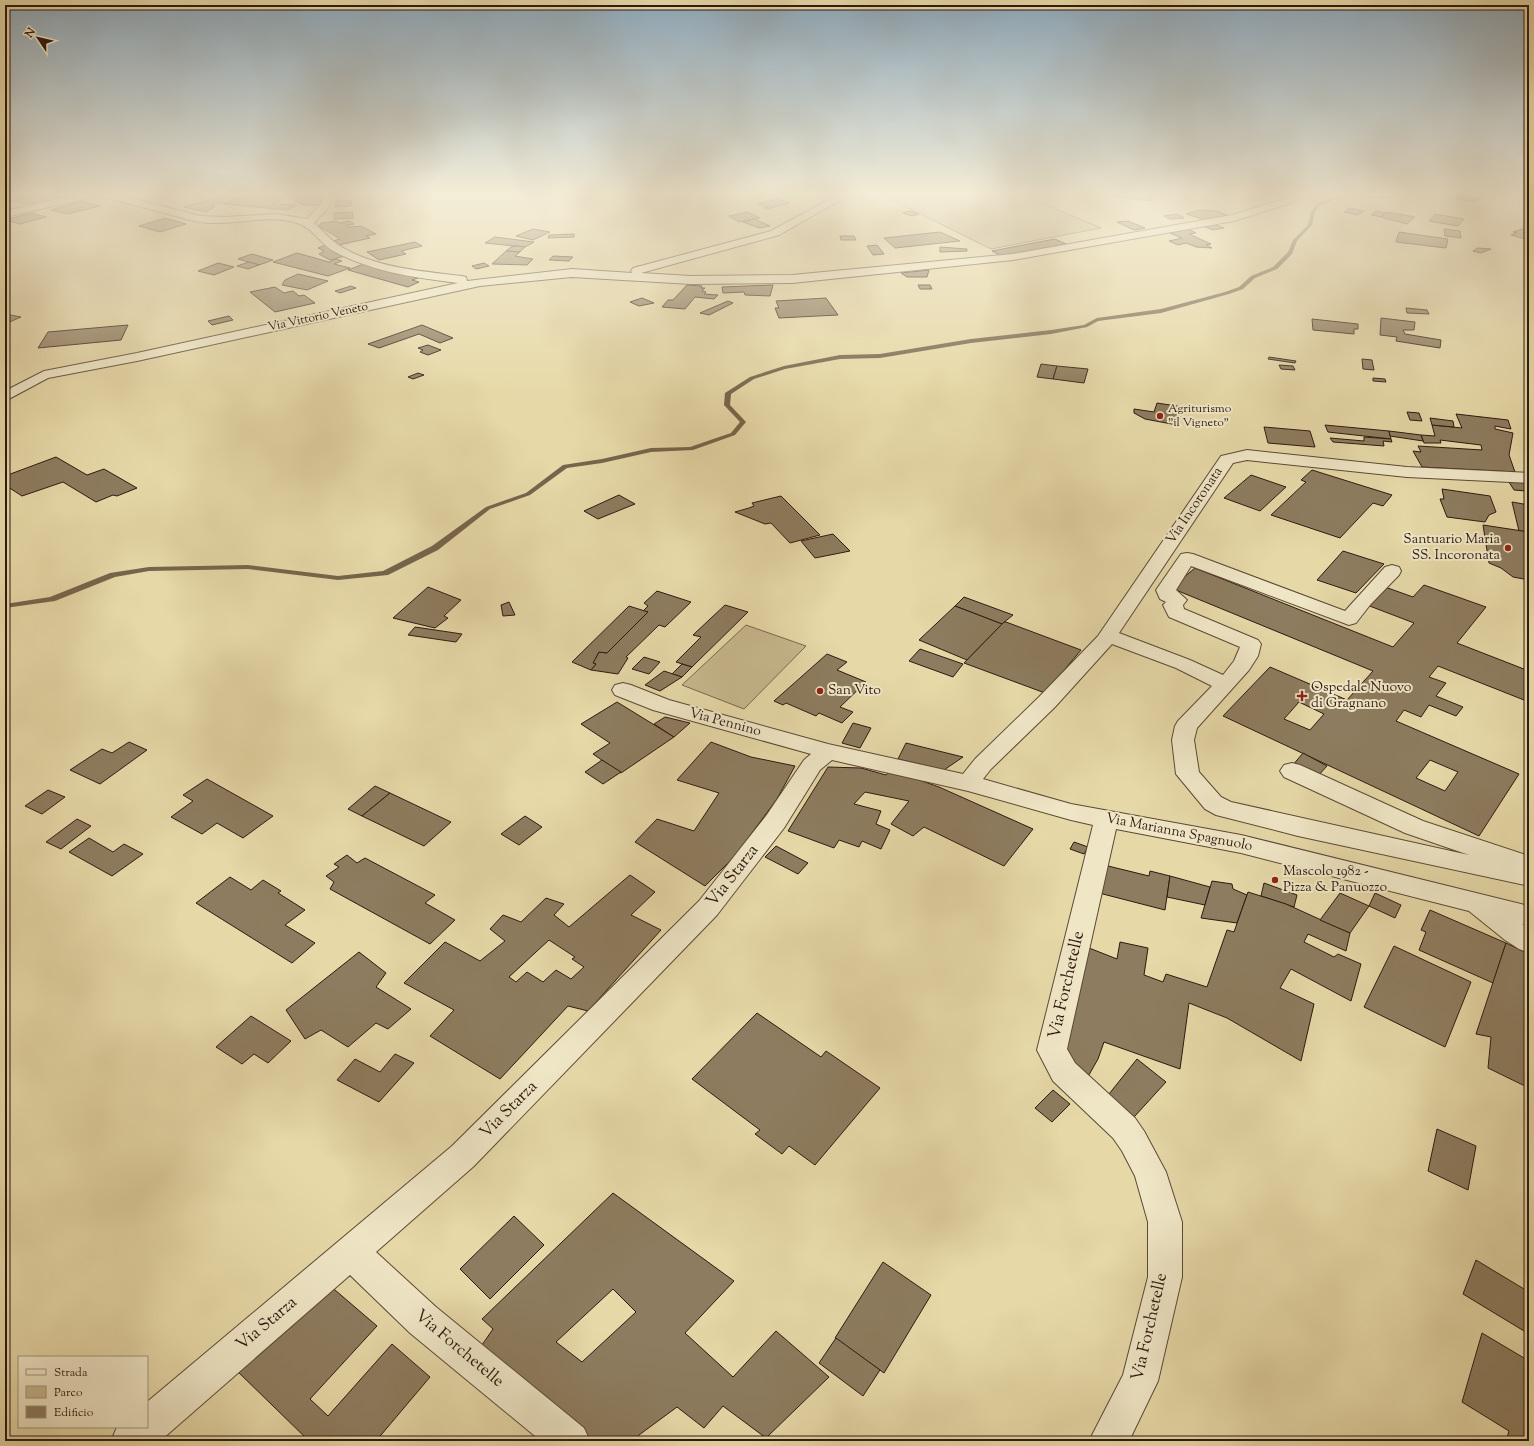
<svg xmlns="http://www.w3.org/2000/svg" width="1534" height="1446" viewBox="0 0 1534 1446" font-family="'Sorts Mill Goudy',serif">
  <rect width="100%" height="100%" fill="#e6d8a7"/>
  <filter id="stains"><feTurbulence type="fractalNoise" baseFrequency=".005" numOctaves="4"/><feColorMatrix values="0 0 0 0 .2 0 0 0 0 .09 0 0 0 0 .02 0 0 0 .5 -.17"/></filter>
  <radialGradient id="worn" r=".72"><stop offset=".6" stop-color="#630" stop-opacity="0"/><stop offset="1" stop-color="#630" stop-opacity=".3"/></radialGradient>
  <g fill="#c7b88e" stroke="#7a6850">
    <polygon points="880,194 1021,194 1101,228 991,249"/>
    <polygon points="746,625 806,646 744,709 682,685"/>
  </g>
  <g fill="none" stroke-linecap="round" stroke-linejoin="round">
    <polygon fill="#76654c" fill-rule="evenodd" points="1344,194 1384,197 1388,196 1387,194 1391,194 1393,197 1384,199 1344,196 1319,206 1315,212 1312,225 1297,241 1292,254 1277,269 1255,278 1243,289 1229,294 1161,313 1098,321 1087,327 1051,334 971,343 880,358 840,359 785,369 754,379 731,394 730,405 746,422 735,435 693,450 651,452 602,463 567,468 530,495 490,509 438,550 388,575 338,580 248,569 149,571 115,577 55,601 5,608 5,604 50,597 110,573 149,567 248,565 338,576 383,571 432,546 486,507 526,493 563,465 602,459 651,448 690,447 731,433 740,422 724,405 725,393 750,377 784,366 840,355 880,354 971,339 1051,330 1084,325 1097,318 1161,309 1225,292 1239,287 1251,276 1273,267 1288,252 1293,240 1308,225 1311,212 1316,204"/>
  </g>
  <g fill="#8d7c5f" stroke="#2d1911" fill-rule="evenodd">
    <polygon points="14,194 40,196 45,194 83,194 75,198 52,197 43,201 48,201 41,205 5,201 5,197"/>
    <polygon points="245,194 285,198 273,204 297,205 288,210 223,204"/>
    <polygon points="282,194 314,194 323,198 320,205 304,205"/>
    <polygon points="1109,194 1146,194 1156,196 1150,201 1117,197 1108,195"/>
    <polygon points="223,196 227,197 219,199 225,202 210,206 215,207 206,212 184,207"/>
    <polygon points="1458,196 1479,199 1476,202 1456,199"/>
    <polygon points="776,199 790,203 767,209 764,208 768,207 758,204"/>
    <polygon points="352,200 351,206 335,207 336,201"/>
    <polygon points="81,201 100,206 67,214 51,210"/>
    <polygon points="1350,208 1364,211 1358,215 1344,212"/>
    <polygon points="1200,210 1216,211 1227,215 1205,220 1186,214"/>
    <polygon points="910,211 919,214 912,216 903,213"/>
    <polygon points="1376,211 1386,213 1382,217 1371,215"/>
    <polygon points="352,212 353,218 334,219 334,213"/>
    <polygon points="747,212 760,218 739,222 729,216"/>
    <polygon points="1387,212 1415,217 1407,224 1381,217"/>
    <polygon points="32,213 46,217 20,224 5,220"/>
    <polygon points="1177,214 1184,218 1170,219 1164,216"/>
    <polygon points="1435,214 1447,216 1464,219 1458,226 1429,221"/>
    <polygon points="165,218 186,224 160,232 139,226"/>
    <polygon points="754,219 770,226 759,228 743,222"/>
    <polygon points="337,221 339,223 350,221 354,224 347,225 349,227 361,226 376,234 366,236 370,238 339,245 333,241 340,239 319,226 321,223"/>
    <polygon points="1128,221 1145,228 1134,230 1117,222"/>
    <polygon points="1213,224 1224,228 1213,230 1203,226"/>
    <polygon points="533,229 550,232 533,240 516,236"/>
    <polygon points="1188,229 1196,233 1189,234 1211,244 1206,245 1212,248 1196,247 1186,243 1178,245 1169,241 1182,238 1170,233"/>
    <polygon points="1444,229 1460,231 1461,238 1445,236"/>
    <polygon points="1522,229 1529,230 1529,240 1511,235 1517,233 1513,232"/>
    <polygon points="940,232 960,241 895,248 884,238"/>
    <polygon points="1399,232 1448,239 1446,248 1396,242"/>
    <polygon points="574,234 574,237 548,238 549,235"/>
    <polygon points="840,236 854,236 856,240 841,240"/>
    <polygon points="495,237 534,242 525,247 485,243"/>
    <polygon points="1055,239 1066,244 1002,256 992,251"/>
    <polygon points="415,242 422,246 401,251 406,254 379,260 367,252"/>
    <polygon points="326,245 330,249 345,256 330,260 319,254 324,251 318,248"/>
    <polygon points="877,245 884,254 873,255 867,246"/>
    <polygon points="517,246 525,247 520,252 506,251 511,247"/>
    <polygon points="940,247 967,249 967,251 940,252"/>
    <polygon points="1478,248 1491,249 1481,253 1473,251"/>
    <polygon points="506,251 520,252 515,256 533,259 527,265 492,264"/>
    <polygon points="297,253 329,262 336,259 342,261 334,264 350,268 328,276 273,262"/>
    <polygon points="252,254 273,260 259,265 238,259"/>
    <polygon points="553,256 573,257 569,261 549,260"/>
    <polygon points="249,262 259,265 248,269 237,266"/>
    <polygon points="218,263 234,267 214,275 198,271"/>
    <polygon points="366,263 418,278 412,280 419,282 408,287 348,270"/>
    <polygon points="484,263 489,266 476,269 472,266"/>
    <polygon points="929,270 927,277 907,277 901,273"/>
    <polygon points="298,274 328,281 307,290 282,285 285,280"/>
    <polygon points="687,285 702,286 701,288 705,288 702,291 706,292 704,294 718,295 714,299 695,297 685,309 662,307 668,300 673,300"/>
    <polygon points="773,285 770,296 745,295 744,292 723,293 722,287"/>
    <polygon points="918,285 930,285 932,289 920,289"/>
    <polygon points="351,286 356,288 340,293 335,291"/>
    <polygon points="275,287 284,293 293,291 299,296 304,295 315,303 275,312 250,292"/>
    <polygon points="642,298 654,303 639,306 630,302"/>
    <polygon points="826,298 838,315 779,318 775,308 779,308 776,301"/>
    <polygon points="728,301 733,303 709,315 700,313"/>
    <polygon points="1406,308 1427,310 1429,314 1407,313"/>
    <polygon points="5,314 21,317 5,324"/>
    <polygon points="229,316 233,320 212,325 208,321"/>
    <polygon points="1381,318 1415,322 1414,330 1403,330 1405,334 1441,340 1440,348 1396,341 1397,337 1380,335"/>
    <polygon points="1312,319 1358,324 1358,329 1354,329 1354,334 1313,330"/>
    <polygon points="128,325 121,340 38,348 48,332"/>
    <polygon points="422,325 453,338 440,343 419,334 379,348 368,344"/>
    <polygon points="428,345 441,350 428,355 420,352 423,350 418,348"/>
    <polygon points="1269,357 1296,361 1295,363 1268,359"/>
    <polygon points="1362,359 1372,360 1374,370 1363,369"/>
    <polygon points="1041,364 1057,366 1053,379 1037,377"/>
    <polygon points="1279,365 1293,366 1295,370 1281,369"/>
    <polygon points="1057,366 1088,369 1084,383 1053,379"/>
    <polygon points="418,373 424,375 413,379 408,377"/>
    <polygon points="1373,378 1385,379 1386,382 1373,381"/>
    <polygon points="1157,403 1183,407 1177,425 1145,419 1134,413 1134,409 1154,412"/>
    <polygon points="1407,412 1419,413 1422,421 1410,420"/>
    <polygon points="1456,414 1508,420 1511,429 1495,426 1495,429 1513,433 1509,455 1515,472 1422,467 1413,451 1421,452 1418,446 1482,450 1481,445 1440,440 1441,443 1424,443 1421,435 1435,436 1432,425 1462,428"/>
    <polygon points="1430,418 1453,421 1454,427 1432,425"/>
    <polygon points="1325,425 1389,431 1391,439 1328,432"/>
    <polygon points="1264,427 1310,431 1315,447 1268,443"/>
    <polygon points="1389,431 1421,435 1423,441 1390,436"/>
    <polygon points="1364,437 1391,439 1392,442 1383,441 1384,446 1333,442 1330,438 1364,441"/>
    <polygon points="56,457 87,475 104,469 137,488 117,496 113,495 96,502 63,482 22,496 5,485 5,476"/>
    <polygon points="1312,470 1392,495 1383,506 1373,503 1340,538 1271,515 1306,482 1301,480"/>
    <polygon points="1251,475 1286,487 1260,511 1224,498"/>
    <polygon points="1507,479 1529,481 1529,494 1526,491 1514,490"/>
    <polygon points="1442,489 1490,496 1496,512 1489,515 1485,522 1447,517 1440,499 1444,499"/>
    <polygon points="619,495 635,504 598,519 584,511"/>
    <polygon points="781,496 820,535 790,543 771,523 765,524 735,512 749,508 754,506 752,503"/>
    <polygon points="1512,502 1529,505 1529,532 1519,531"/>
    <polygon points="1483,525 1529,532 1529,580 1513,577 1501,568 1489,563"/>
    <polygon points="833,534 850,551 815,558 801,541"/>
    <polygon points="1343,551 1384,564 1356,593 1317,580"/>
    <path d="M1195 568 1393 647 1414 623 1367 605 1385 587 1413 597 1424 585 1486 607 1457 643 1529 671V702L1438 666 1429 677 1446 683 1436 696 1463 707 1456 716 1429 705 1421 717 1404 710 1396 721 1519 774 1479 836 1223 716 1270 667 1347 700 1373 671 1171 588ZM1299 702 1324 714 1310 730 1284 719ZM1430 760 1458 772 1445 791 1416 778Z"/>
    <polygon points="428,587 461,600 444,616 448,618 435,628 393,618"/>
    <polygon points="657,591 691,602 665,627 659,625 626,657 628,658 618,674 591,670 596,664 593,663 599,652 607,653 648,612 643,611 648,606 644,603"/>
    <polygon points="964,597 1013,615 1002,624 955,606"/>
    <polygon points="509,602 515,615 503,616 501,605"/>
    <polygon points="725,605 748,612 692,667 676,662 701,637 693,635"/>
    <polygon points="629,606 648,612 607,653 599,652 593,663 596,664 591,670 572,662"/>
    <polygon points="955,606 1002,624 967,660 919,640"/>
    <polygon points="1004,622 1006,622 1081,650 1045,693 964,663"/>
    <polygon points="415,627 462,634 456,642 408,635"/>
    <polygon points="920,649 963,664 953,677 909,661"/>
    <polygon points="827,654 847,662 837,670 866,682 840,707 853,712 842,723 819,713 816,716 786,703 783,705 774,701"/>
    <polygon points="644,657 660,662 649,674 632,669"/>
    <polygon points="682,664 692,667 682,677 672,674"/>
    <polygon points="664,671 682,677 660,691 645,685"/>
    <polygon points="617,702 674,737 621,773 593,754 610,743 581,724"/>
    <polygon points="665,717 690,723 674,737 654,724"/>
    <polygon points="853,723 871,728 860,748 842,743"/>
    <polygon points="129,742 147,750 100,784 70,770 102,749 112,753"/>
    <polygon points="711,742 751,757 795,766 777,799 735,856 705,886 635,842 657,819 694,831 719,793 677,780"/>
    <polygon points="906,743 963,757 944,770 898,759"/>
    <polygon points="1303,753 1327,766 1317,777 1292,766"/>
    <polygon points="602,760 621,772 603,784 585,772"/>
    <polygon points="828,767 861,768 886,775 891,770 939,787 1033,829 1004,866 924,827 913,836 891,824 909,801 865,792 854,804 881,811 876,824 890,830 881,849 862,841 859,847 839,840 834,848 788,831"/>
    <polygon points="207,779 273,816 243,838 217,823 202,834 171,817 193,801 183,795"/>
    <polygon points="375,786 390,793 362,816 348,809"/>
    <polygon points="48,790 65,797 42,814 25,806"/>
    <polygon points="390,793 451,822 424,846 362,816"/>
    <polygon points="525,816 542,827 519,845 501,834"/>
    <polygon points="77,819 91,826 61,849 46,842"/>
    <polygon points="89,838 113,852 124,844 143,854 112,876 69,852"/>
    <polygon points="1074,842 1088,847 1084,854 1070,849"/>
    <polygon points="776,846 808,863 798,874 765,857"/>
    <polygon points="347,855 357,863 365,858 435,895 425,903 455,920 430,944 330,889 334,882 326,876 339,867 334,864"/>
    <polygon points="1104,865 1149,876 1150,871 1170,876 1165,910 1099,893"/>
    <path d="M630 875 655 892 631 915 661 930 588 1011 568 1006 500 1079 430 1036 454 1010 404 983 445 942 480 961 505 941 490 929 503 915 521 922 546 898 564 904 554 915 569 927ZM549 940 575 957 572 959 584 967 571 979 556 970 543 982 527 972 516 982 509 977Z"/>
    <polygon points="1170,876 1210,887 1205,905 1167,897"/>
    <polygon points="230,877 251,890 263,880 281,891 278,893 305,910 285,925 315,943 292,963 196,903"/>
    <polygon points="1212,881 1232,884 1233,889 1247,895 1237,923 1201,918"/>
    <polygon points="1264,883 1297,895 1294,907 1261,896"/>
    <polygon points="1248,892 1286,904 1350,933 1346,951 1308,934 1304,942 1334,957 1338,954 1361,964 1351,1001 1291,969 1280,988 1314,1004 1301,1061 1227,1018 1189,1003 1180,1069 1104,1042 1098,1059 1082,1087 1055,1064 1084,946 1117,959 1120,942 1148,948 1144,975 1163,982 1166,974 1207,987 1227,930 1234,932"/>
    <polygon points="1340,893 1369,906 1350,933 1320,920"/>
    <polygon points="1375,893 1401,905 1395,918 1369,906"/>
    <polygon points="1430,910 1506,943 1493,983 1419,950 1426,932 1421,930"/>
    <polygon points="1506,943 1529,954 1529,1088 1488,1068 1491,1037 1476,1034"/>
    <polygon points="1394,946 1471,982 1445,1047 1364,1007"/>
    <polygon points="359,952 386,973 376,987 411,1009 388,1029 376,1023 348,1047 321,1030 305,1039 286,1010"/>
    <polygon points="757,1013 821,1057 826,1051 880,1088 815,1165 789,1146 782,1154 755,1134 760,1130 692,1079"/>
    <polygon points="251,1016 291,1041 268,1063 254,1054 242,1064 216,1047"/>
    <polygon points="395,1054 414,1063 379,1102 337,1080 355,1059 380,1072"/>
    <polygon points="1137,1059 1166,1082 1124,1128 1101,1104"/>
    <polygon points="1053,1090 1070,1104 1052,1122 1035,1108"/>
    <polygon points="1437,1129 1476,1146 1468,1190 1428,1171"/>
    <path d="M613 1193 734 1281 685 1333 733 1377 776 1331 829 1377 766 1438 723 1406 704 1428 677 1407 639 1435 637 1441H566L475 1355 493 1329 482 1319ZM613 1289 636 1312 582 1362 556 1342Z"/>
    <polygon points="514,1216 544,1245 490,1299 460,1269"/>
    <polygon points="1476,1260 1529,1292 1529,1334 1463,1294"/>
    <polygon points="883,1262 931,1295 884,1373 835,1338"/>
    <polygon points="328,1284 377,1326 310,1399 328,1416 392,1344 430,1377 376,1441 309,1441 235,1369"/>
    <polygon points="1482,1333 1529,1361 1529,1441 1506,1441 1509,1431 1462,1402"/>
    <polygon points="836,1338 880,1370 863,1396 819,1363"/>
  </g>
  <g fill="none" stroke-linecap="round" stroke-linejoin="round">
    <defs>
      <g id="minor">
        <path d="M81 194H115L200 216 225 217 276 214 307 219 321 204 326 194H336L329 207 314 223C322 230 329 238 337 244 373 268 421 271 462 276L466 277 467 281 572 269 632 273 631 271 633 268 771 231 839 194H851L779 235 641 273 691 276 792 275 1013 254 1232 215 1280 200 1293 194H1306L1288 204 1234 221 1013 260 792 283 691 284 572 277 480 286 137 361 48 378 5 401V391L44 371 137 353 458 283C416 278 373 272 335 252 321 245 312 227 297 223 270 214 240 224 212 223 197 223 183 218 168 214 145 208 123 202 100 196L99 194 94 197 5 217V211Z"/>
        <polygon points="1247,450 1407,467 1529,473 1529,483 1407,477 1247,460 1233,463 1119,633 1190,660 1223,675 1234,661 1240,647 1169,617 1163,605 1166,602 1160,599 1156,590 1181,554 1187,553 1193,554 1345,611 1385,567 1392,565 1399,567 1401,571 1399,575 1370,605 1356,623 1349,625 1191,566 1176,590 1187,600 1183,605 1184,609 1258,640 1261,644 1258,656 1249,670 1197,728 1194,740 1199,772 1221,797 1231,802 1469,855 1405,833 1284,777 1280,771 1284,765 1292,763 1300,765 1423,821 1529,856 1529,886 1298,836 1216,815 1205,809 1176,774 1172,740 1175,726 1178,721 1212,686 1176,668 1112,644 1055,707 991,769 983,779 1071,804 1241,835 1529,906 1529,926 1522,924 1529,929 1529,953 1519,949 1505,940 1469,911 1241,853 1116,829 1067,1049 1075,1063 1135,1118 1144,1131 1166,1172 1182,1222 1182,1277 1158,1381 1129,1441 1089,1441 1123,1375 1148,1277 1148,1222 1135,1176 1122,1151 1113,1138 1053,1081 1037,1050 1093,825 1071,820 968,791 832,760 820,770 784,828 717,915 474,1166 376,1252 436,1307 584,1428 590,1441 541,1441 410,1333 350,1275 160,1441 111,1441 117,1427 147,1427 147,1402 452,1146 699,901 766,816 804,760 811,754 653,710 615,695 612,690 615,685 623,683 631,685 669,700 828,744 963,774 975,759 1039,697 1098,636 1221,456"/>
      </g>
    </defs>
    <use href="#minor" stroke="#5b4936" stroke-width="2"/>
    <use href="#minor" fill="#efe6c6" fill-rule="evenodd"/>
  </g>
  <linearGradient id="sky" x2="0" y2="1"><stop stop-color="#8ea8ba"/><stop offset="0.49" stop-color="#f4edd7"/><stop offset="1" stop-color="#f4edd7" stop-opacity="0"/></linearGradient>
  <rect width="1534" height="396" fill="url(#sky)"/>
  <g fill="#8f2418" stroke="#efe6c6" stroke-width="1.5">
    <circle cx="1160" cy="416" r="4"/>
    <circle cx="1508" cy="548" r="4"/>
    <circle cx="820" cy="691" r="4"/>
    <path d="M1300 690h4v4h4v4h-4v4h-4v-4h-4v-4h4z"/>
    <circle cx="1275" cy="880" r="4"/>
  </g>
  <g text-anchor="middle" dominant-baseline="central" stroke-width="4" stroke-linejoin="round" paint-order="stroke">
    <g font-size="12" fill="#2d1911" stroke="#efe6c6">
      <text transform="translate(318 317) rotate(-12)">Via Vittorio Veneto</text>
    </g>
    <g font-size="12" fill="#2d1911" stroke="#efe6c6" text-anchor="start">
      <text x="1168" y="409">Agriturismo<tspan x="1168" dy="14">"il Vigneto"</tspan></text>
    </g>
    <g font-size="14" fill="#2d1911" stroke="#efe6c6">
      <text transform="translate(1195 506) rotate(-56)">Via Incoronata</text>
      <text transform="translate(725 723) rotate(15)">Via Pennino</text>
      <text transform="translate(1179 833) rotate(11)">Via Marianna Spagnuolo</text>
    </g>
    <g font-size="14" fill="#2d1911" stroke="#efe6c6" text-anchor="start">
      <text x="1500" y="540" text-anchor="end">Santuario Maria<tspan x="1500" dy="16">SS. Incoronata</tspan></text>
      <text x="1311" y="688">Ospedale Nuovo<tspan x="1311" dy="16">di Gragnano</tspan></text>
      <text x="828" y="691">San Vito</text>
      <text x="1283" y="872">Mascolo 1982 -<tspan x="1283" dy="16">Pizza &amp; Panuozzo</tspan></text>
    </g>
    <g font-size="17" fill="#2d1911" stroke="#efe6c6">
      <text transform="translate(733 876) rotate(-52)">Via Starza</text>
      <text transform="translate(1067 985) rotate(-77)">Via Forchetelle</text>
      <text transform="translate(509 1110) rotate(-45)">Via Starza</text>
      <text transform="translate(267 1324) rotate(-40)">Via Starza</text>
      <text transform="translate(1150 1327) rotate(-77)">Via Forchetelle</text>
      <text transform="translate(459 1349) rotate(40)">Via Forchetelle</text>
    </g>
  </g>
  <rect width="1534" height="1446" fill="none" stroke="#e6d8a7" stroke-width="20"/>
  <rect x="6" y="6" width="1522" height="1434" fill="none" stroke="#2d1911" stroke-width="2"/>
  <rect x="10" y="10" width="1514" height="1426" fill="none" stroke="#2d1911"/>
  <rect x="18" y="1356" width="130" height="72" fill="#efe6c6" stroke="#a1947e"/>
  <rect x="26" y="1369" width="20" height="6" fill="#efe6c6" stroke="#a1947e"/>
  <text x="54" y="1376" font-size="12" fill="#2d1911">Strada</text>
  <rect x="26" y="1386" width="20" height="12" fill="#c7b88e" stroke="#a1947e"/>
  <text x="54" y="1396" font-size="12" fill="#2d1911">Parco</text>
  <rect x="26" y="1406" width="20" height="12" fill="#8d7c5f" stroke="#a1947e"/>
  <text x="54" y="1416" font-size="12" fill="#2d1911">Edificio</text>
  <g transform="translate(38 38) rotate(305)" stroke="#efe6c6" stroke-width="3" paint-order="stroke">
  <path d="M0-3L7 15L0 10L-7 15Z" fill="#2d1911"/>
  <text y="-6" font-size="11" font-weight="bold" text-anchor="middle" fill="#2d1911">N</text>
  </g>
  <rect width="100%" height="100%" filter="url(#stains)"/>
  <rect width="100%" height="100%" fill="url(#worn)"/>
</svg>
